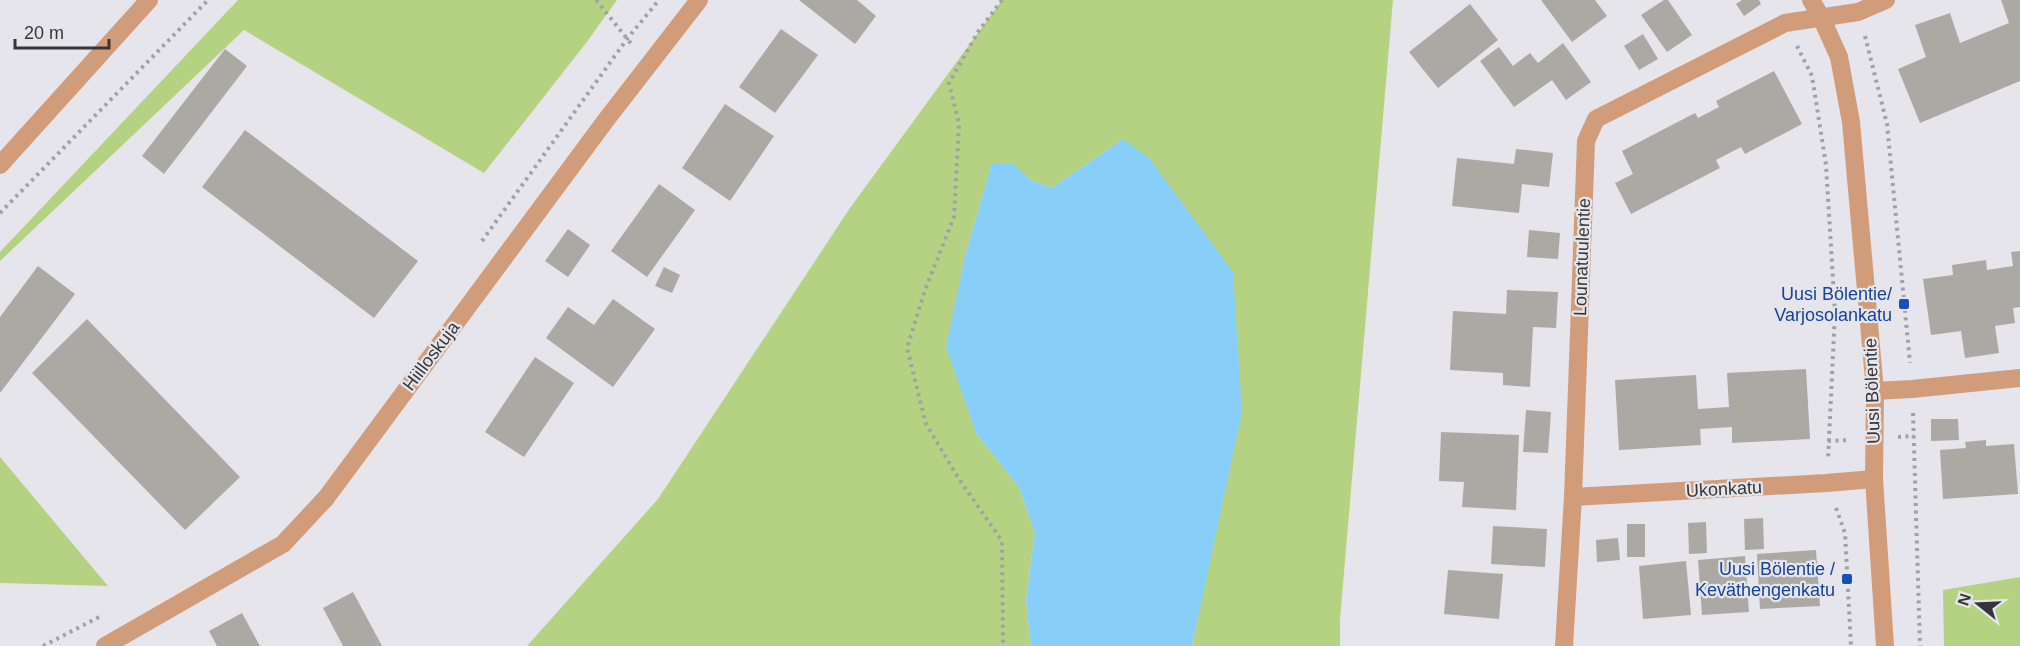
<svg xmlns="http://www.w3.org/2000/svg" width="2020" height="646" viewBox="0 0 2020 646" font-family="Helvetica,sans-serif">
  <rect width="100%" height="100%" fill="#e5e5eb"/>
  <g fill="#b5d283">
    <polygon points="238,0 617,0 586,43 484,173 244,30 0,261 0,252"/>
    <polygon points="1002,0 1393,0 1340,619 1340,646 1192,646 1223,493 1123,139 1052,188 1030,180 1014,165 992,164 965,256 976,433 1019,487 1035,533 1026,600 1031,646 527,646 658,499 850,208"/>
    <polygon points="0,457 108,586 0,583"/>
    <polygon points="2020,577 2020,646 1944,646 1943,590"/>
  </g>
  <polygon fill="#87cff9" points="1123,139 1149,158 1233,272 1242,412 1192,646 1031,646 1026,600 1035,533 1019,487 976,433 946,347 965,256 992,163 1014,164 1030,180 1052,188"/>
  <g fill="#aca9a4">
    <polygon points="799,0 857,0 876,16 855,44"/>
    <polygon points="1541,0 1595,0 1607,16 1572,42"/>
    <polygon points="1664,0 1668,0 1692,35 1667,52 1641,15"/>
    <polygon points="1742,0 1759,0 1761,4 1744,16 1736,4"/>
    <polygon points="2001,0 2020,0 2020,81 1920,123 1898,69 1926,57 1915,25 1950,13 1960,43 2009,23"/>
    <polygon points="1470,4 1498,40 1438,88 1409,52"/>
    <polygon points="781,29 818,55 775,113 739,87"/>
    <polygon points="1643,34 1658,59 1639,70 1624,46"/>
    <polygon points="1563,43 1591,82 1566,100 1552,80 1514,107 1480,61 1499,47 1513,66 1530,53 1538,63"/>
    <polygon points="225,49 247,66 164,174 142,156"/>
    <polygon points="1774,71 1802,124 1745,154 1741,147 1716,160 1720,168 1631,214 1615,183 1633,174 1622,151 1695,113 1698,118 1719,107 1716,101"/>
    <polygon points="725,104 774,136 730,201 682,168"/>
    <polygon points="245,130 418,261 374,318 202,187"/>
    <polygon points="1516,149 1553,153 1549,187 1522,184 1519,213 1452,206 1457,158 1514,164"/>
    <polygon points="659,184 695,210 647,277 611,251"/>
    <polygon points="568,229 590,245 568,277 545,261"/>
    <polygon points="1529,230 1560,233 1558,259 1527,257"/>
    <polygon points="2020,251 2020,307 2013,308 2015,323 1995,326 1999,353 1965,358 1961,331 1931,335 1923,279 1953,275 1952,265 1986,260 1987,270 2013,266 2011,252"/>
    <polygon points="38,266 75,294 0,393 0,317"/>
    <polygon points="664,267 680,275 672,293 655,286"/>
    <polygon points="1507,290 1558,292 1556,328 1533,327 1530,387 1503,385 1503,373 1450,370 1453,311 1506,314"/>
    <polygon points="613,299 655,329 613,387 546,338 568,307 594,325"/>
    <polygon points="87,319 240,477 185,530 32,373"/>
    <polygon points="535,357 574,383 524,457 485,432"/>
    <polygon points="1806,369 1810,439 1732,443 1732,427 1700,429 1701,445 1619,450 1615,380 1696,375 1698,409 1729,407 1727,373"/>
    <polygon points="1526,410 1551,412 1548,453 1523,452"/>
    <polygon points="1931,419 1958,419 1959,440 1931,441"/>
    <polygon points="1441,432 1519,435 1516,510 1462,507 1464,482 1439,481"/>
    <polygon points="1986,440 1986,446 2014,444 2018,494 1943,499 1940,450 1966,448 1965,442"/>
    <polygon points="1763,518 1764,549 1745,550 1744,519"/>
    <polygon points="1706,522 1707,553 1689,554 1688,523"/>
    <rect x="1627" y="524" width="18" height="33"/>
    <polygon points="1493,526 1547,529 1545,567 1491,564"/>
    <polygon points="1618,538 1620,560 1597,562 1596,540"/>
    <polygon points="1816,550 1820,606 1760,609 1757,554"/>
    <polygon points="1745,556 1749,612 1702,615 1698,560"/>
    <polygon points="1686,561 1691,615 1643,619 1639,566"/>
    <polygon points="1448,570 1503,574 1499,619 1444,614"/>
    <polygon points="353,592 382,646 343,646 323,608"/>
    <polygon points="242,613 260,646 217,646 209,631"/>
  </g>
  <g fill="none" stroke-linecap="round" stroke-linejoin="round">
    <g stroke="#a1a1a5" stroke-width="4" stroke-dasharray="3 4.5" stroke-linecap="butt">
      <polyline points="596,0 633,46"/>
      <polyline points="1002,0 978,32 949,83 959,124 954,217 925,290 907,348 926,424 959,479 1002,541 1003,646"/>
      <polyline points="1865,36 1887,124 1910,363"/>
      <polyline points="1797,46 1812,76 1826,165 1835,312 1828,460"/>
      <polyline points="0,213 208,0"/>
      <polyline points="482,241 627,39 659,0"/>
      <polyline points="1913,413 1920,646"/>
      <polyline points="1898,437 1914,436"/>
      <polyline points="1828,441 1849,440"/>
      <polyline points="1836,508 1845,533 1851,646"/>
      <polyline points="43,646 103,615"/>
    </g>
    <g stroke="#d19c79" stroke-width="18">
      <polyline points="1811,0 1821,17 1839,57 1851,122 1875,391 1874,479 1885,646"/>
      <polyline points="0,165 149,0"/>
      <polyline points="1875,391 1912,389 2020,378"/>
      <polyline points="1573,497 1826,483 1874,479"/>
      <polyline points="105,646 283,544 326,498 606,120 699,0"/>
      <polyline points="1564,646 1573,497 1586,141 1596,119 1785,23 1858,12 1886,0"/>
    </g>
  </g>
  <g fill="#1a4fb4" stroke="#e5e5eb" stroke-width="2">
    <rect x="1898" y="298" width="12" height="12" rx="3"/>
    <rect x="1841" y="573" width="12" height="12" rx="3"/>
  </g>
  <g text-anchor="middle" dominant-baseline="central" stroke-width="4.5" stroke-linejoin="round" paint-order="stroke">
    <g font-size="18" fill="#363638" stroke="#e5e5eb">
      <text transform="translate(1582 257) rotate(-88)">Lounatuulentie</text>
      <text transform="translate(431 356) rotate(-53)">Hiilloskuja</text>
      <text transform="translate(1872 391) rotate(-92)">Uusi Bölentie</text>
      <text transform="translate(1724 489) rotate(-3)">Ukonkatu</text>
    </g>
    <g font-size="18" fill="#164399" stroke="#e5e5eb" text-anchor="end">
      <text x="1892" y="294">Uusi Bölentie/<tspan x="1892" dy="21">Varjosolankatu</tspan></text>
      <text x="1835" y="569">Uusi Bölentie /<tspan x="1835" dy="21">Keväthengenkatu</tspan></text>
    </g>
  </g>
  <g transform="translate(1978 604) rotate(288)" stroke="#e5e5eb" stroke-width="4.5" paint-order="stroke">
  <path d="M0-4.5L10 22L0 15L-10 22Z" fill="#363638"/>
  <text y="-9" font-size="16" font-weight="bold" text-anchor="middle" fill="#363638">N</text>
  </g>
  <path d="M15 39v9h94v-9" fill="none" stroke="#363638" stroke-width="3"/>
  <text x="24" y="39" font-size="18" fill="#363638" stroke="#e5e5eb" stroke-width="4.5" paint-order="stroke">20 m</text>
</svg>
